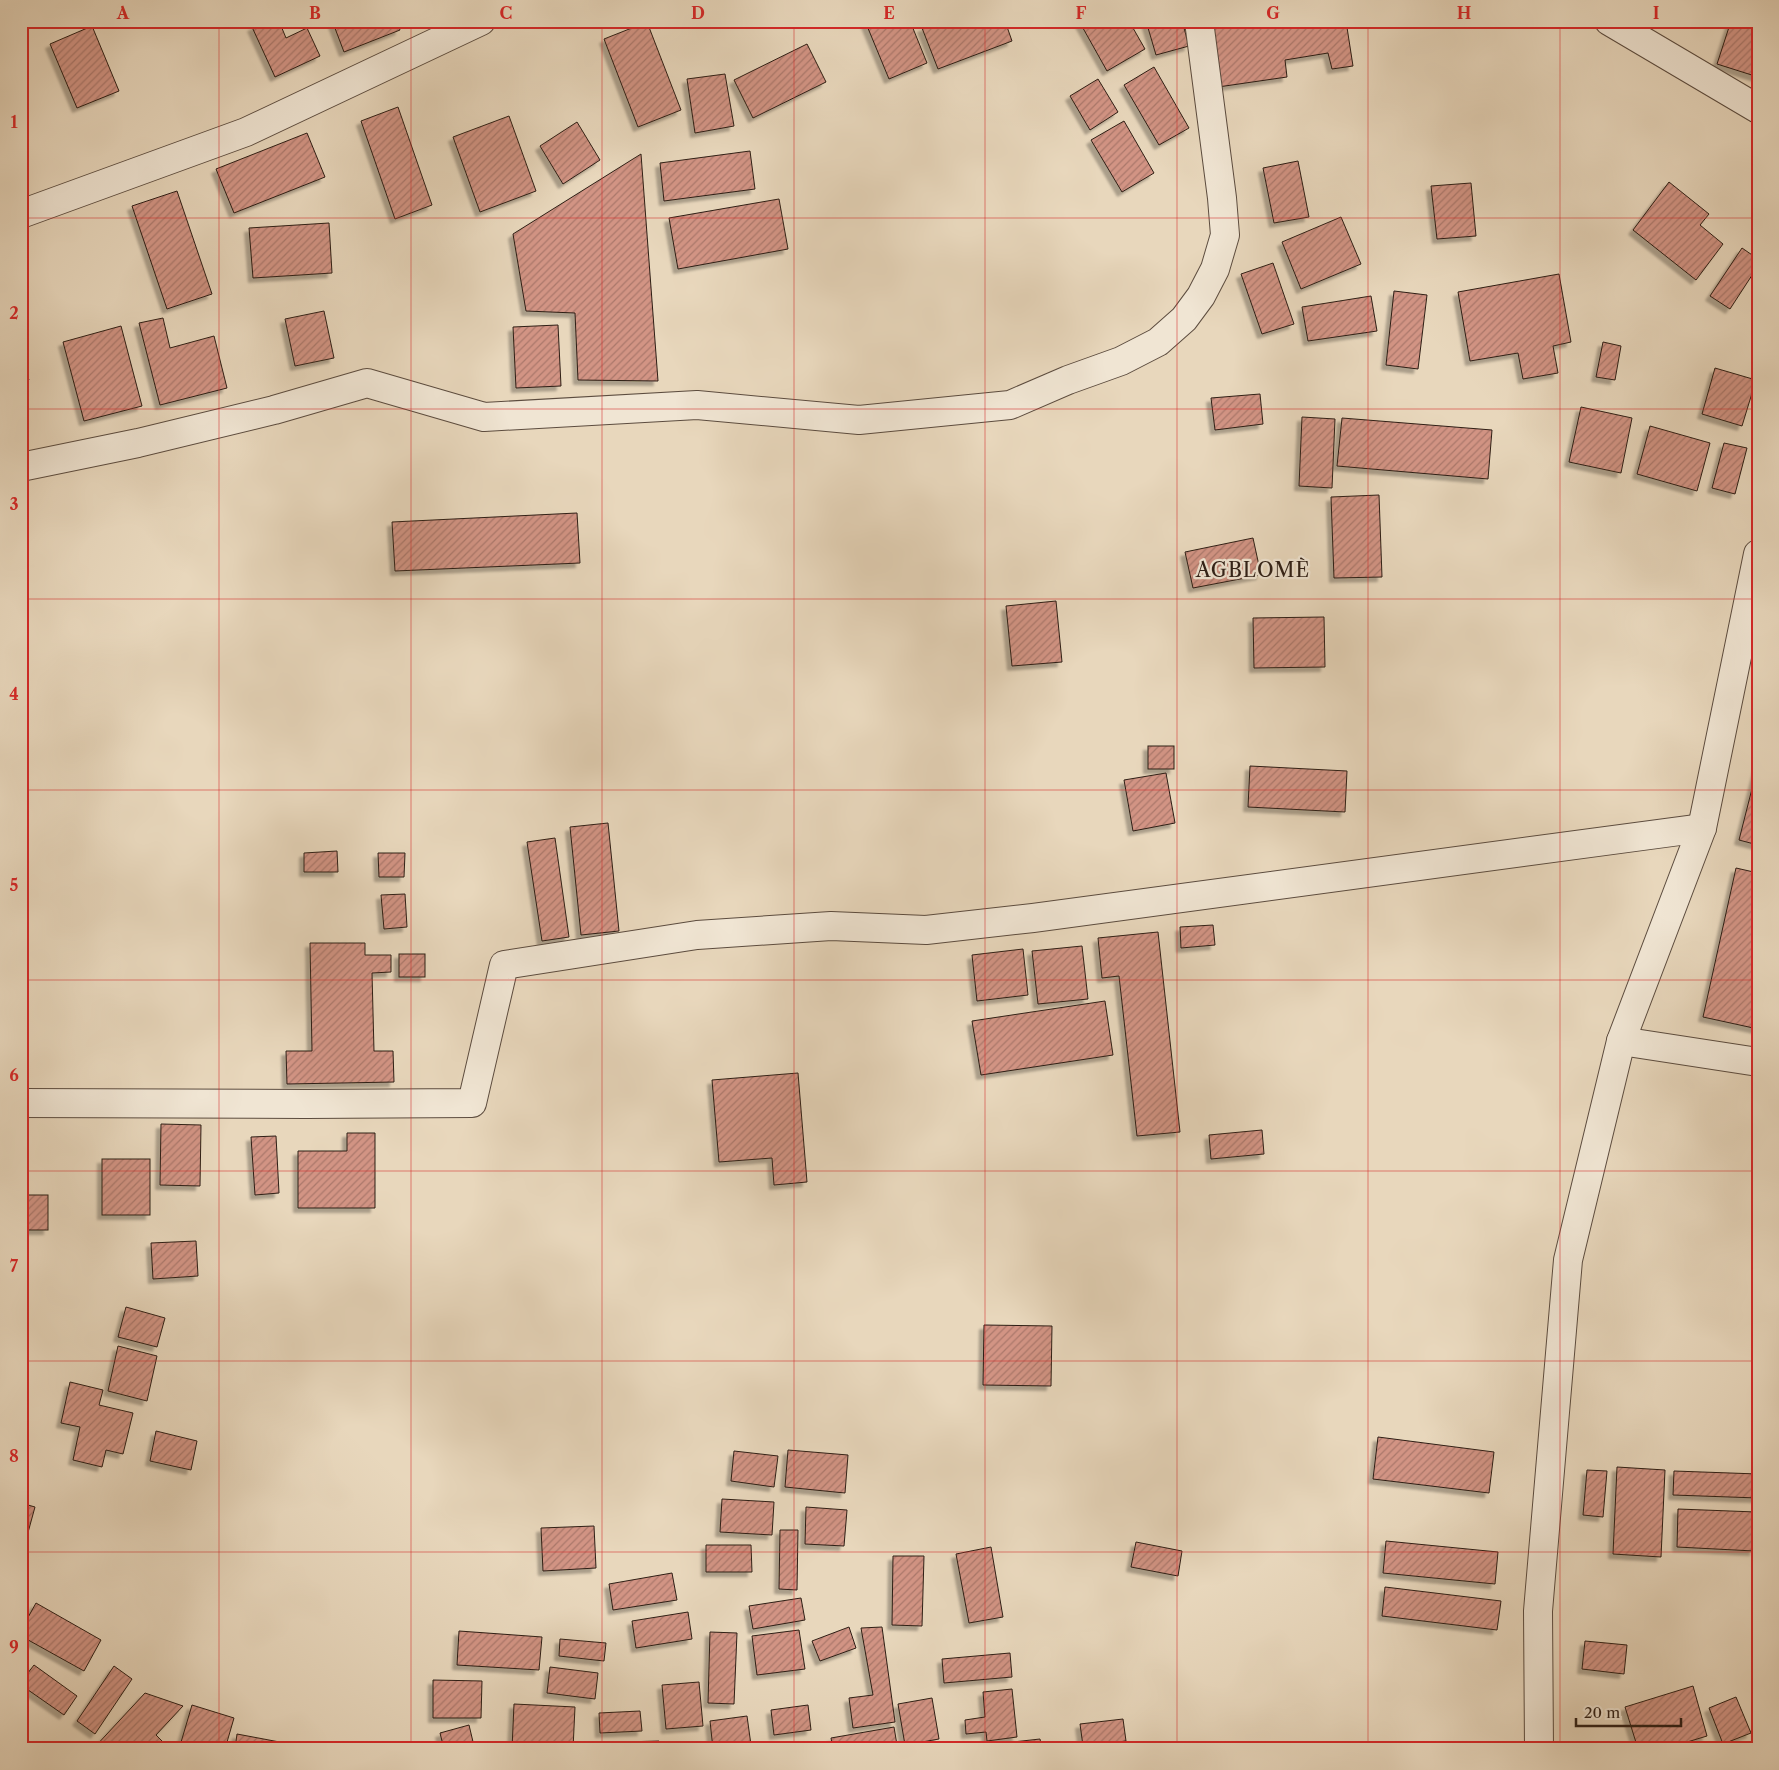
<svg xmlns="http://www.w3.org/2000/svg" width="1779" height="1770" viewBox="0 0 1779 1770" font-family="'Libre Caslon Text',serif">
  <defs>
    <pattern id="building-hatch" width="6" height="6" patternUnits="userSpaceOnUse" patternTransform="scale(1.25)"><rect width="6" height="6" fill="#d29484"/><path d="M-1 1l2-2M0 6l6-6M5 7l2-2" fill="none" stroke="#ab786b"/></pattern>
    <filter id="shadow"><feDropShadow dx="-4.5" dy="4.5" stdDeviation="1" flood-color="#0004"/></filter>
  </defs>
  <rect width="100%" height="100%" fill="#e8d7bc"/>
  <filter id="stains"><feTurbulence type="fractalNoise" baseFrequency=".004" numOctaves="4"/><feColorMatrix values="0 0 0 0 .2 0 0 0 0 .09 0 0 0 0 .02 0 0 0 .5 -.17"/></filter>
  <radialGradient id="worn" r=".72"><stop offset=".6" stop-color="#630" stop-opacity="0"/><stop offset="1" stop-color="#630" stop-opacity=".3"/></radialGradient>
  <g fill="url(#building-hatch)" stroke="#2e1e15" filter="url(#shadow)">
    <polygon points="265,21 279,21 286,38 307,28 320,56 275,77 252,27"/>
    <polygon points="337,21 397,21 400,30 344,52 333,23"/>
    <polygon points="865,21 910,21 927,63 889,79"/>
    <polygon points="940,21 968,21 970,24 978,21 1005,21 1012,41 938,69 922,28"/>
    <polygon points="1079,21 1129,21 1145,49 1107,71"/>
    <polygon points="1146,21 1182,21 1189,46 1156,55"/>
    <polygon points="1207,21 1346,21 1353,66 1332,69 1328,53 1285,60 1287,77 1218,87"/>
    <polygon points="1731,21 1758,21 1758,77 1717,64"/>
    <polygon points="647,22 681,110 638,127 604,39"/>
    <polygon points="92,26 119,91 77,108 50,44"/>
    <polygon points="807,44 826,82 753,118 734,80"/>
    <polygon points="1154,67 1189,128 1159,145 1124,85"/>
    <polygon points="725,74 734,126 695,133 687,79"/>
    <polygon points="1098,79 1118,112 1090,130 1070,96"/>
    <polygon points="398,107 432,205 395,219 361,121"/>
    <polygon points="509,116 536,191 480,212 453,137"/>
    <polygon points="1124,121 1154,173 1122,192 1091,140"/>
    <polygon points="577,122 600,160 563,184 540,146"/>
    <polygon points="307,133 325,177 234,213 216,169"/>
    <polygon points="750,151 755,189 664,201 660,163"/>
    <polygon points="641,154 658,381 578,380 575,313 526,311 513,234"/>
    <polygon points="1298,161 1309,217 1274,223 1263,168"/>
    <polygon points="1669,182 1709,214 1700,225 1723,244 1696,280 1633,230"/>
    <polygon points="1471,183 1476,236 1437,239 1431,186"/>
    <polygon points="177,191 212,294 167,309 132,206"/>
    <polygon points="779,199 788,249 678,269 669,218"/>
    <polygon points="1341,217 1361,264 1301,289 1282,242"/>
    <polygon points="329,223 332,273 253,278 249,228"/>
    <polygon points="1742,248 1758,259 1758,266 1730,309 1710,296"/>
    <polygon points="1273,263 1294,324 1262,334 1241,274"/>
    <polygon points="1559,274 1571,342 1553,346 1558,373 1523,379 1518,353 1470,361 1458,292"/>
    <polygon points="1394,291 1427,295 1418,369 1386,365"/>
    <polygon points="1371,296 1377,331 1308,341 1302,307"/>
    <polygon points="324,311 334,358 295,366 285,319"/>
    <polygon points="163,318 170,348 214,336 227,388 160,405 139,323"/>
    <polygon points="558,325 561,386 516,388 513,327"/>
    <polygon points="121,326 142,406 84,421 63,342"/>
    <polygon points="1603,342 1621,346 1615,380 1596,377"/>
    <polygon points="21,358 29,380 21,382"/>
    <polygon points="1715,368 1756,380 1742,426 1702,414"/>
    <polygon points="1260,394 1263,424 1215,430 1211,398"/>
    <polygon points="1581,407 1632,418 1621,473 1569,462"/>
    <polygon points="1302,417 1335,419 1332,488 1299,486"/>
    <polygon points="1342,418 1492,430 1488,479 1337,466"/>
    <polygon points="1650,426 1710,443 1697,491 1637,474"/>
    <polygon points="1724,443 1747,448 1735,494 1712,488"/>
    <polygon points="1379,495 1382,577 1334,578 1331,497"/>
    <polygon points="577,513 580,563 395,571 392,522"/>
    <polygon points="1253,538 1261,575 1193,588 1185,552"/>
    <polygon points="1056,601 1062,662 1012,666 1006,606"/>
    <polygon points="1324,617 1325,667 1254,668 1253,618"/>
    <rect x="1148" y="746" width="26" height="23"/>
    <polygon points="1758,765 1758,845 1739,840"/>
    <polygon points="1250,766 1347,771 1345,812 1248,807"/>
    <polygon points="1166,773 1175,823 1133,831 1124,780"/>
    <polygon points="608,823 619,931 581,935 570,827"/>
    <polygon points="555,838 569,937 542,941 527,842"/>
    <polygon points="337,851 338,872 304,872 304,853"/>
    <polygon points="378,853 405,853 404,877 379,877"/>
    <polygon points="1736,868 1758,873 1758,1029 1703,1017"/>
    <polygon points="405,894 407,927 384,929 381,895"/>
    <polygon points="1213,925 1215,945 1181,948 1180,927"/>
    <polygon points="1158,932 1180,1132 1137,1136 1119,976 1102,978 1098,938"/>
    <polygon points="310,943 365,943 365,955 391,955 391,972 372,973 374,1051 393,1051 394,1082 287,1084 286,1051 312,1051"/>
    <polygon points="1082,946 1088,999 1038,1004 1032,951"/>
    <polygon points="1023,949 1028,995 977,1001 972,955"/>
    <rect x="399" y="954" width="26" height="23"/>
    <polygon points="1105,1001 1113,1055 981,1075 972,1021"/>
    <polygon points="798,1073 807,1182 774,1185 772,1158 719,1162 712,1080"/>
    <polygon points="161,1124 201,1125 200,1186 160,1185"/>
    <polygon points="1262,1130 1264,1154 1211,1159 1209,1135"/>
    <polygon points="347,1133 375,1133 375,1208 298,1208 298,1151 347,1151"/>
    <polygon points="276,1136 279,1193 255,1195 251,1137"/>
    <rect x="102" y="1159" width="48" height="56"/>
    <rect x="21" y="1195" width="27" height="35"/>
    <polygon points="196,1241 198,1276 153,1279 151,1243"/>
    <polygon points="126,1307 165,1318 157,1347 118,1337"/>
    <polygon points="984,1325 1052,1326 1051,1386 983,1385"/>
    <polygon points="118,1346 157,1356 147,1401 108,1391"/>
    <polygon points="70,1382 103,1390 99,1405 133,1413 123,1454 106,1450 102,1467 73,1460 80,1427 61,1423"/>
    <polygon points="156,1431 197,1441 191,1470 150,1461"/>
    <polygon points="1378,1437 1494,1452 1489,1493 1373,1479"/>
    <polygon points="788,1450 848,1455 845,1493 785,1487"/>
    <polygon points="734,1451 778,1456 774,1487 731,1481"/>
    <polygon points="1617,1467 1665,1470 1661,1557 1613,1554"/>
    <polygon points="1587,1470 1607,1471 1603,1517 1583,1515"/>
    <polygon points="1674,1471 1758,1474 1758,1498 1673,1495"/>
    <polygon points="722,1499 774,1502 772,1535 720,1532"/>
    <polygon points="21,1503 35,1507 21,1558"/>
    <polygon points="806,1507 847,1510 844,1546 805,1544"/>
    <polygon points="1678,1509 1756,1512 1754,1551 1677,1547"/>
    <polygon points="594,1526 596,1568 543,1571 541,1528"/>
    <polygon points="780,1530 798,1530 797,1590 779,1589"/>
    <polygon points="1386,1541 1498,1552 1495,1584 1383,1573"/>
    <polygon points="1136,1542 1182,1551 1178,1576 1131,1567"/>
    <polygon points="706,1545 751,1545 752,1572 706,1572"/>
    <polygon points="991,1547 1003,1617 969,1623 956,1554"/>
    <polygon points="893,1556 924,1556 922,1626 892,1625"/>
    <polygon points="672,1573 677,1600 613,1610 609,1584"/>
    <polygon points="1385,1587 1501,1601 1497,1630 1382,1616"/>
    <polygon points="801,1598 805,1620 753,1629 749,1606"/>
    <polygon points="36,1603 101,1640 84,1671 21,1636 21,1630"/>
    <polygon points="688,1612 692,1639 636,1648 632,1621"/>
    <polygon points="849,1627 856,1648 820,1661 812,1641"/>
    <polygon points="882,1627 895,1722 853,1728 849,1698 873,1695 861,1628"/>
    <polygon points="799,1630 805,1669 757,1675 752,1636"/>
    <polygon points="459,1631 542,1637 539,1670 457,1665"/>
    <polygon points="710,1632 737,1633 734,1704 708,1703"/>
    <polygon points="560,1639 606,1643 604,1661 559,1656"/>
    <polygon points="1585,1641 1627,1645 1624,1674 1582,1669"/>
    <polygon points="1010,1653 1012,1677 944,1683 942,1659"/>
    <polygon points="34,1665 77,1696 64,1715 21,1685 21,1682"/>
    <polygon points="114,1666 132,1679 95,1734 77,1721"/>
    <polygon points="550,1667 598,1673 595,1699 547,1693"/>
    <polygon points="433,1680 482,1681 481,1718 433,1718"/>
    <polygon points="699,1682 703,1726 666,1729 662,1685"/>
    <polygon points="1693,1686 1707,1736 1664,1749 1638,1749 1625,1707"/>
    <polygon points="1012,1689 1017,1737 987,1741 986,1732 966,1734 965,1720 985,1717 983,1692"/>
    <polygon points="145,1693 183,1706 156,1735 166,1745 162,1749 93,1749"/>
    <polygon points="1736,1697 1751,1733 1723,1744 1709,1708"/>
    <polygon points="932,1698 939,1739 905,1745 898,1704"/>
    <polygon points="514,1704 575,1707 573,1749 512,1749"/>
    <polygon points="192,1705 234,1718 225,1749 179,1749"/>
    <polygon points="808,1705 811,1730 774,1735 771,1710"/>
    <polygon points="640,1711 642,1731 600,1733 599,1713"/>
    <polygon points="747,1716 751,1745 713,1749 710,1721"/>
    <polygon points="1123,1719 1126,1741 1083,1746 1080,1724"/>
    <polygon points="469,1725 474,1746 462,1749 444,1749 440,1733"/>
    <polygon points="894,1727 897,1745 871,1749 833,1749 831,1738"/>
    <polygon points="237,1734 306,1747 306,1749 235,1749"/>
    <polygon points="1040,1739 1042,1749 968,1749 968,1747"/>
    <polygon points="659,1741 660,1749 623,1749 623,1742"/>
    <polygon points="493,1743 501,1745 505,1749 484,1749"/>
    <polygon points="703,1745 703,1749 673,1749 673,1746"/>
  </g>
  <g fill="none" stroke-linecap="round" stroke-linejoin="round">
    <defs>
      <g id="minor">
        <polyline points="1609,21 1758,109"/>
        <polyline points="21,214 246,132 481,21"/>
        <polyline points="21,467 138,443 274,410 367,383 484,417 697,405 859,420 1010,405 1068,380 1121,361 1158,342 1184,319 1201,296 1215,269 1225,235 1222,198 1199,21"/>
        <polyline points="1621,1041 1758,1062"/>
        <polyline points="21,1103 306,1104 472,1103 504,965 697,935 831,926 926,930 1033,918 1702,828"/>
        <polyline points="1539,1749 1538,1611 1568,1260 1621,1041 1702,828 1758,554"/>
      </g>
    </defs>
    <use href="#minor" stroke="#5c4c3f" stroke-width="30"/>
    <use href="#minor" stroke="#f0e5d3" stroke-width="28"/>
  </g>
  <path fill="none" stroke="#d62828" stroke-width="1" stroke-opacity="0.55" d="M219 21V1749M411 21V1749M602 21V1749M794 21V1749M985 21V1749M1177 21V1749M1368 21V1749M1560 21V1749M21 218H1758M21 409H1758M21 599H1758M21 790H1758M21 980H1758M21 1171H1758M21 1361H1758M21 1552H1758"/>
  <g text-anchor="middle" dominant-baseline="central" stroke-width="4.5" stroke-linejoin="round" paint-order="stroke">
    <g font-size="20" letter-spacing="1" fill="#2e1e15" stroke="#f0e5d3">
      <text x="1253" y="570">AGBLOMÈ</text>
    </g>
  </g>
  <rect width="1779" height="1770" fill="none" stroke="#e8d7bc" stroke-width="55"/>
  <path d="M1576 1718v8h105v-8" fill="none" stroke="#2e1e15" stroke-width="2.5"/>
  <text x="1584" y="1718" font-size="15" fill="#2e1e15" stroke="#f0e5d3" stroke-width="4" paint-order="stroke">20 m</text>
  <rect x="28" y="28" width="1724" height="1714" fill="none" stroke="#d62828" stroke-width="2"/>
  <g font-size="16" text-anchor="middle" font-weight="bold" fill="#d62828">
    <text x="123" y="19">A</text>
    <text x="315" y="19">B</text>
    <text x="506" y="19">C</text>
    <text x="698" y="19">D</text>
    <text x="889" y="19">E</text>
    <text x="1081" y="19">F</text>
    <text x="1273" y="19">G</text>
    <text x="1464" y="19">H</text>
    <text x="1656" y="19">I</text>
    <text x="14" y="128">1</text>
    <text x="14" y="319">2</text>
    <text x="14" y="510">3</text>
    <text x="14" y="700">4</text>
    <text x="14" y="891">5</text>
    <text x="14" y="1081">6</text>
    <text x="14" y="1272">7</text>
    <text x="14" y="1462">8</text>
    <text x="14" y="1653">9</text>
  </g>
  <rect width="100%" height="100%" filter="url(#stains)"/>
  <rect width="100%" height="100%" fill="url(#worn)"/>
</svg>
